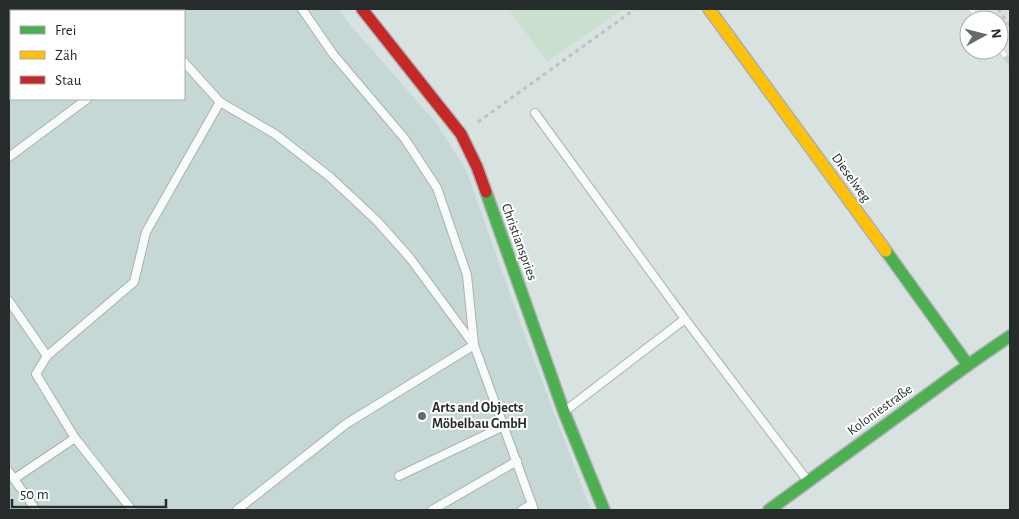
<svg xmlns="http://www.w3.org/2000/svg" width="1019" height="519" viewBox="0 0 1019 519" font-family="'Alegreya Sans',sans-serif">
  <rect width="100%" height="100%" fill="#d8e2e0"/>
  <path fill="#c5d8d5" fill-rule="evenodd" d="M9 9H339L351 26 437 124 466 170 527 342 591 510H9ZM11 11H184V99H11Z"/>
  <polygon fill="#c8e0cd" points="509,9 619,9 620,11 547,62"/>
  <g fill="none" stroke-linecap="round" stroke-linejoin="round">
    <defs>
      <g id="lane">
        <polyline points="142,9 144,11"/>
        <polyline points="302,9 333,54 405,139 437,188 467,275 474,345 534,510"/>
        <polyline points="165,11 165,9"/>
        <polyline points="220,102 275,134 330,177 377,221 410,258 474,345 346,424 237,510"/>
        <polyline points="535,113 685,319 807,480"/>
        <polyline points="9,157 87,99"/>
        <polyline points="9,301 47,356"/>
        <polyline points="565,411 685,319"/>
        <polyline points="75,438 36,374 47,356 134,282 146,232 220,102 184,62"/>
        <polyline points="9,472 36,510"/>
        <polyline points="399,476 504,426"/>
        <polyline points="14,479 75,438 132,510"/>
        <polyline points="432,510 517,461"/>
        <polyline points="522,510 532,504"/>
      </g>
      <g id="fast">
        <polyline points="486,192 564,412 604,510"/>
        <polyline points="886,251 968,365"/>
        <polyline points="769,510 968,365 1010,336"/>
      </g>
      <polyline id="slow" points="709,9 886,251"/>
      <polyline id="jam" points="362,9 461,134 477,167 486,192"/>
    </defs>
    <use href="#lane" stroke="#aab2b0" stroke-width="10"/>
    <use href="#fast" stroke="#aab2b0" stroke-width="14"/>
    <use href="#slow" stroke="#aab2b0" stroke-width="14"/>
    <use href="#jam" stroke="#aab2b0" stroke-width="14"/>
    <g stroke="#bec1c1" stroke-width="3" stroke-dasharray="4 4" stroke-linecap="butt">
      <polyline points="998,9 1010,26"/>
      <polyline points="478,122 635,9"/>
    </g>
    <use href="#lane" stroke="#f9fbfa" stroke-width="8"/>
    <use href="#fast" stroke="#4caf50" stroke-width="11"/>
    <use href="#slow" stroke="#ffc107" stroke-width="11"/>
    <use href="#jam" stroke="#c62828" stroke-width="11"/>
    <defs>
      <g id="rail">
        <polyline points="971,9 979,20"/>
        <polyline points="999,47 1010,63"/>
      </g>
    </defs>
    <use href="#rail" stroke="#cdcfcf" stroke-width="5.5"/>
    <use href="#rail" stroke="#fff" stroke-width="4" stroke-dasharray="11" stroke-linecap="butt"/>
  </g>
  <circle fill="#646c6a" stroke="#fff" stroke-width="2" cx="422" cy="416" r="5"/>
  <g text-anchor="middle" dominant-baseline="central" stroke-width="4" stroke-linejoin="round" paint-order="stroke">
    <g font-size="14" fill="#252c2b" stroke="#fff">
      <text transform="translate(851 178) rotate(54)">Dieselweg</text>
      <text transform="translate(519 242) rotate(70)">Christianspries</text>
      <text transform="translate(880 410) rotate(-36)">Koloniestraße</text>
    </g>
    <g font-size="14" font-weight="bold" fill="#252c2b" stroke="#fff" text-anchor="start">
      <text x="432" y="408">Arts and Objects<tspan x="432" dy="16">Möbelbau GmbH</tspan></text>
    </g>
  </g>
  <rect width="1019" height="519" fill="none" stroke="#252c2b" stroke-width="20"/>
  <rect x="10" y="10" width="175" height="90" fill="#ffffff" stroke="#a8abaa"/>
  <rect x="20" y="26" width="25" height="8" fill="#4caf50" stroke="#a8abaa"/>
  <text x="55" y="35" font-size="15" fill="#252c2b">Frei</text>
  <rect x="20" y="51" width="25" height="8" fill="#ffc107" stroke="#a8abaa"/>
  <text x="55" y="60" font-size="15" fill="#252c2b">Zäh</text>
  <rect x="20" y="76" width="25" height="8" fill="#c62828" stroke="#a8abaa"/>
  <text x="55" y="85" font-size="15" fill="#252c2b">Stau</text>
  <g transform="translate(984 35) rotate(83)"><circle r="24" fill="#ffffff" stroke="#a8abaa"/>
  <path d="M0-4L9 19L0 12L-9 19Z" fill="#646c6a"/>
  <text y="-8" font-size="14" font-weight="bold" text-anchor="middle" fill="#252c2b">N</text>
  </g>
  <path d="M12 499v8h154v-8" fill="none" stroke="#252c2b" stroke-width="2.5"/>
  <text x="20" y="499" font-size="15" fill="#252c2b" stroke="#ffffff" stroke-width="4" paint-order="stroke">50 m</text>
</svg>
